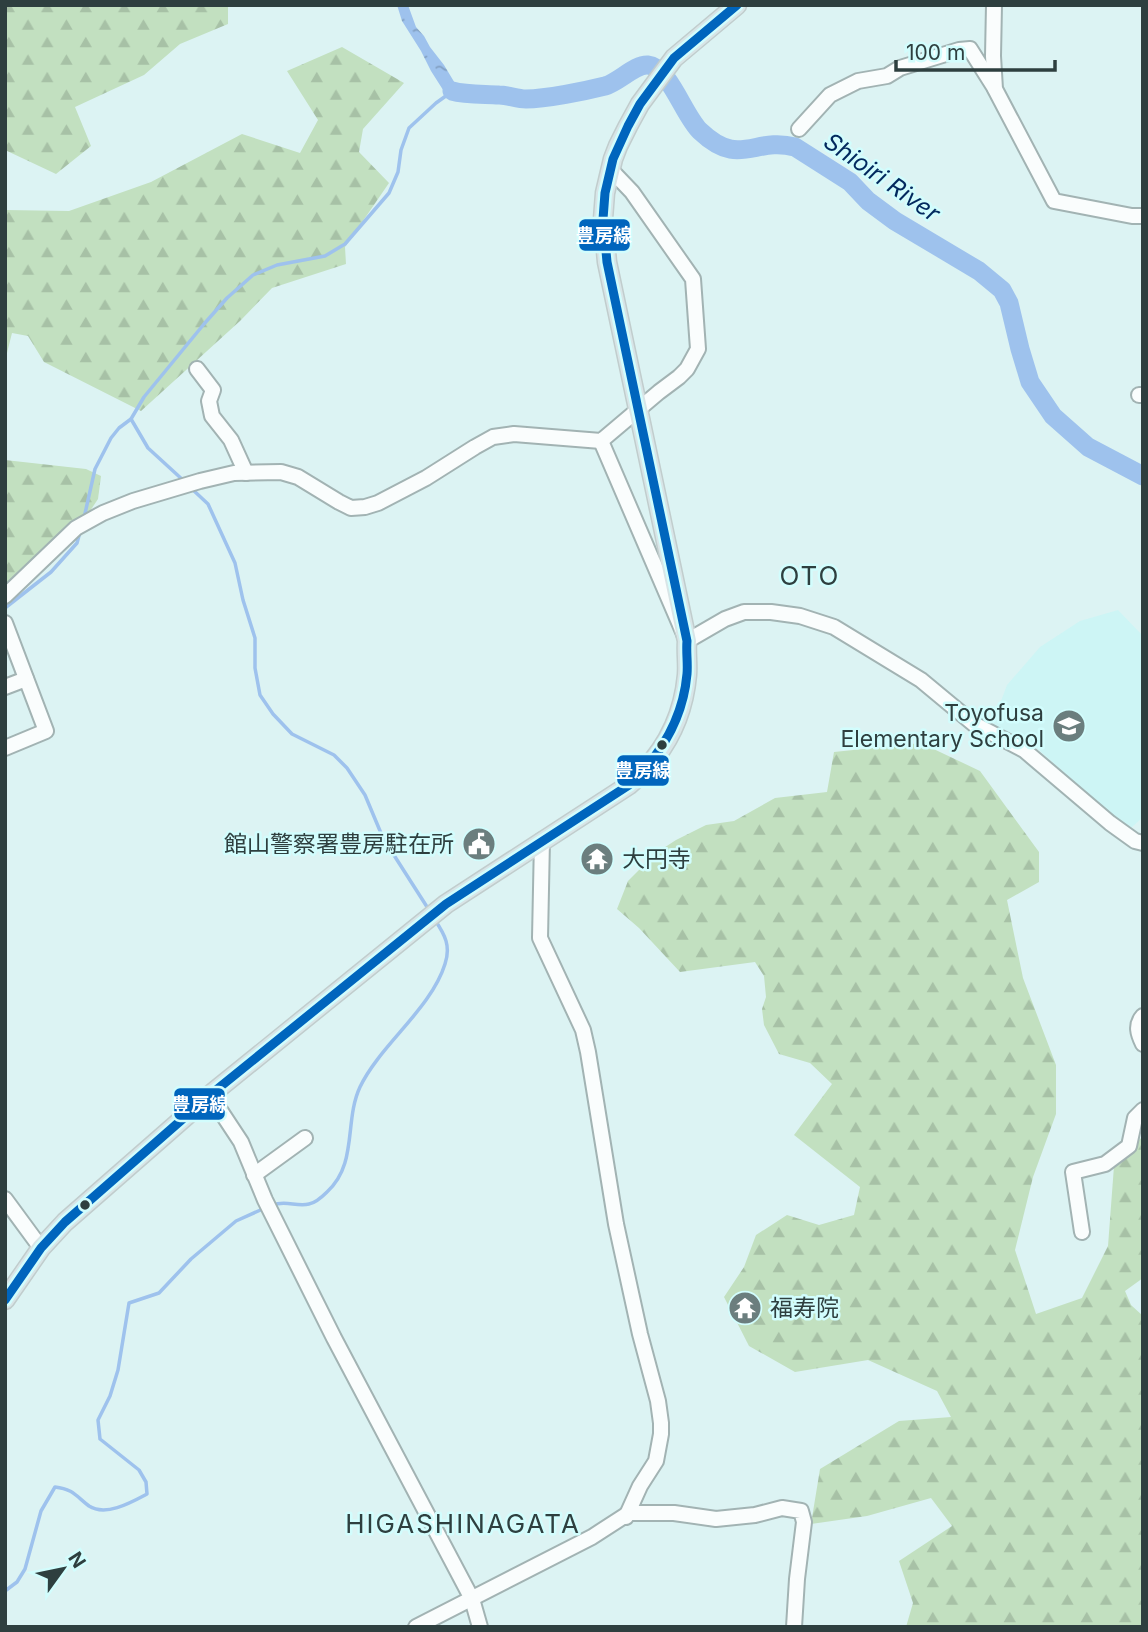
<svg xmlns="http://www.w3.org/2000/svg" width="1148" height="1632" viewBox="0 0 1148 1632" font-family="Inter,'Noto Sans JP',sans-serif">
  <defs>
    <pattern id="forest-firs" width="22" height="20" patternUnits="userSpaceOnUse" patternTransform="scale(1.75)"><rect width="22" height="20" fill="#c2e0c0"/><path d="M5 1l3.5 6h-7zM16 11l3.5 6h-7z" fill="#a7c1a6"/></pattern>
    <pattern id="water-ripples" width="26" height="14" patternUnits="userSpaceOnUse" patternTransform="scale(1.75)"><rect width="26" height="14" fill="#9ec2ed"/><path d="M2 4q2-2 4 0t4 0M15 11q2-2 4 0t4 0" fill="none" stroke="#819fc1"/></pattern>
  </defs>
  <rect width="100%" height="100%" fill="#dcf3f3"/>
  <polygon fill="#cdf5f5" points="1118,610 1143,636 1143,817 1131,828 1115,818 1031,743 1003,733 988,719 998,709 1007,685 1040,647 1080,621"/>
  <g fill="url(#forest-firs)">
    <polygon points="5,5 228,5 228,24 180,44 144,75 75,107 91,146 56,174 5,150"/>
    <polygon points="342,47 404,83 363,129 359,152 389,183 345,247 346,264 272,288 240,321 141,411 44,362 28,336 12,333 5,361 5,210 69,211 151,182 242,134 300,153 318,120 287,71"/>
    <polygon points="5,460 86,469 101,476 98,499 66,547 5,587"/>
    <polygon points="921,743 980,771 1039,852 1039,882 1007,900 1023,978 1056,1065 1056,1114 1033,1177 1015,1250 1036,1314 1082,1298 1108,1246 1114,1166 1143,1136 1143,1278 1125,1291 1131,1305 1143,1316 1143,1627 906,1627 913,1603 899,1561 952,1526 931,1498 867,1516 811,1524 820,1469 899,1421 951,1417 937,1391 868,1360 795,1372 749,1346 724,1297 744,1267 756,1235 787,1215 819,1225 854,1215 860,1187 794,1135 832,1084 810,1063 779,1054 764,1025 762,1009 766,997 764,976 755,962 680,972 639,928 617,909 628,881 656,853 676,840 706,825 734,821 775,798 827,792 834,752"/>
  </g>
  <polygon fill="url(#water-ripples)" points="397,5 408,5 416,27 424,36 430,47 444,65 456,85 477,94 467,96 451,95 445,93 431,71 421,51 402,21"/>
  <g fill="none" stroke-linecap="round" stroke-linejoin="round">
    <g stroke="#9ec2ed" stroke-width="3.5">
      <polyline points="131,419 148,448 184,481"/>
      <polyline points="192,489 208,504 235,563 243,600 255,638 255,668 260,695 273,714 292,734 334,755 347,768 365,795 383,838 429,910"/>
      <polyline points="84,518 95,469 111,438 119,428 131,419 144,397 204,324 227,298 253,275 277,265 325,256 345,244 389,193 398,172 401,150 409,128 436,103 450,93"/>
      <polyline points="5,608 51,572 77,543 80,532"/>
      <path d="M273 1205C285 1200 297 1207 309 1204 315 1203 323 1196 327 1192 358 1164 344 1121 360 1087 380 1045 431 1009 445 964 451 946 445 935 435 920"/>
      <path d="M5 1591 17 1582 25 1569 41 1511 55 1487C73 1489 76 1496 89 1506 106 1517 132 1502 147 1494L146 1482 139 1470 100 1439 98 1420 110 1396 118 1370 129 1303 159 1293 191 1259 236 1221 265 1208"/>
    </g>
    <path stroke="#9ec2ed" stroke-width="19" d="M452 91C466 95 484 94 499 95 508 95 517 99 526 99 546 99 585 91 605 86 619 82 635 64 648 65 669 67 684 116 700 131 740 169 754 136 795 147L850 182 868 201 895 221 979 271 1002 290 1009 303 1020 349 1030 382 1053 416 1088 447 1143 476"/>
    <defs>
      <g id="minor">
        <polyline points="994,5 993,56 995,89 1054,201 1132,216 1143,216"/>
        <polyline points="799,129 830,95 858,81 887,76 900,68 959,50 970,49 994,87"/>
        <polyline points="197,369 213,390 209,401 212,416 231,440 246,473"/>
        <polyline points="1139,395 1143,395"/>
        <polyline points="601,441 687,641 725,619 744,612 771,612 800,616 834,627 921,680 974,724 1024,750 1110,823 1135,841 1143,843"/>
        <polyline points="5,596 76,528 103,513 133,501 200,481 234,473 281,472 298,477 339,502 351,508 365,507 378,503 426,478 475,447 493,437 514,434 601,441 659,392 679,377 687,369 698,349 693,279 632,192 610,169"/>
        <polyline points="5,623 46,731 5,748"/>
        <polyline points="5,687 26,679"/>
        <polyline points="542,840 540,938 583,1030 588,1052 616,1224 640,1334 658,1401 661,1423 661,1434 656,1461 640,1486 626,1517"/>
        <path d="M1143 1016C1135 1025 1138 1034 1143 1044"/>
        <polyline points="210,1095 241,1142 265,1200 334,1338 472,1599 480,1627"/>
        <polyline points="254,1175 305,1138"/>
        <polyline points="5,1199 41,1248"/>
        <polyline points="1082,1232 1073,1172 1105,1164 1129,1146 1135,1118 1143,1110"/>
        <polyline points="416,1627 592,1537 629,1513 674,1513 716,1519 755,1515 782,1508 801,1511 804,1522 797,1579 794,1627"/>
      </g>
      <path id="major" d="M5 1300 41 1248 65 1222 210 1095 446 904 629 785C663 756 683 720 687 675 688 664 686 653 687 641L607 262 603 219 605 193 613 159 618 146 628 126 640 104 674 58 737 5"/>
    </defs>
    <use href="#minor" stroke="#a2b3b3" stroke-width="18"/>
    <use href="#major" stroke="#c1cdcd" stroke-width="21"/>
    <use href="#minor" stroke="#fafdfd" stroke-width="14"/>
    <use href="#major" stroke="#d8e5e7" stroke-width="18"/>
    <defs>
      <path id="bus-1" d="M5 1300 41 1248 65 1222 210 1095 446 904 629 785C661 755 683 719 687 674 688 663 686 652 687 641L607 262 603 219 605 193 613 159 628 126 640 104 674 58 737 5"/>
    </defs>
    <use href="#bus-1" stroke="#d2fdfd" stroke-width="14"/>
    <use href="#bus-1" stroke="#0065bd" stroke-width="9"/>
  </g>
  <defs>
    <symbol id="school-disc" viewBox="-11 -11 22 22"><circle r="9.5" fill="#6b7e7e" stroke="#d2fdfd"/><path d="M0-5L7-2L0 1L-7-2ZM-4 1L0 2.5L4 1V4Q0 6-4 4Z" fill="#fff"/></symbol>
    <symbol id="civic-disc" viewBox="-11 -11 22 22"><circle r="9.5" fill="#6b7e7e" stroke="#d2fdfd"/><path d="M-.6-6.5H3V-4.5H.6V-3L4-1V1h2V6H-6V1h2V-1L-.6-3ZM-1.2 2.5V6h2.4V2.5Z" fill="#fff"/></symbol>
    <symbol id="temple-disc" viewBox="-11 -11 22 22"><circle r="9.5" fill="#6b7e7e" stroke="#d2fdfd"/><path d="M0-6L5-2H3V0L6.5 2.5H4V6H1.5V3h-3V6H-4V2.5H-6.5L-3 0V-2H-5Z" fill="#fff"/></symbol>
  </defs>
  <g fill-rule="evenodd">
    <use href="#school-disc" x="1050" y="707" width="38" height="38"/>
    <use href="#civic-disc" x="460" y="825" width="38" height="38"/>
    <use href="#temple-disc" x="578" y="840" width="38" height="38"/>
    <use href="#temple-disc" x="726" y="1289" width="38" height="38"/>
  </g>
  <g fill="#2e3f3f" stroke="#d2fdfd" stroke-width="2.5">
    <circle cx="662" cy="745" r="6"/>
    <circle cx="85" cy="1205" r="6"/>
  </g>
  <g text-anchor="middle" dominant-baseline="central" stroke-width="5" stroke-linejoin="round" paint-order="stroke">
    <g font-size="23" fill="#2e3f3f" stroke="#d2fdfd" text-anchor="end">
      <text x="1044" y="713">Toyofusa<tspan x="1044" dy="26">Elementary School</tspan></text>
      <text x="454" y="844">館山警察署豊房駐在所</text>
      <text x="622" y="859" text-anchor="start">大円寺</text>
      <text x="770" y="1308" text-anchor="start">福寿院</text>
    </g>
    <g font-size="24" font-style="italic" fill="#02295e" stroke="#d2fdfd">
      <text transform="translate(882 177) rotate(35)">Shioiri River</text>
    </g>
    <g font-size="26" letter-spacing="2" fill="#2e3f3f" stroke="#d2fdfd">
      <text x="810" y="575">OTO</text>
      <text x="463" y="1523">HIGASHINAGATA</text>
    </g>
  </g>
  <g stroke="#d2fdfd" stroke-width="2.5">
    <rect x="578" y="218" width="53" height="34" rx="7" fill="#0065bd"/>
    <rect x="616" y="754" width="54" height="33" rx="7" fill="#0065bd"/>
    <rect x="173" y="1087" width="53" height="34" rx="7" fill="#0065bd"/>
  </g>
  <g font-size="19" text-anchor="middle" font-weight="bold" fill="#fff">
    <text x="604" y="242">豊房線</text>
    <text x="643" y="777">豊房線</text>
    <text x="200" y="1111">豊房線</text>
  </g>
  <rect width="1148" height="1632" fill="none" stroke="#2e3f3f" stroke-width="14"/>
  <g transform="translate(63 1569) rotate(57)" stroke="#d2fdfd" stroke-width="5" paint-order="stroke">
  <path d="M0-5L12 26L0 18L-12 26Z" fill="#2e3f3f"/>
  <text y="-10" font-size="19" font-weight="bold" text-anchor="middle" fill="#2e3f3f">N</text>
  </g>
  <path d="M896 60v10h159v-10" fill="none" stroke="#2e3f3f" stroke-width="3.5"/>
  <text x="906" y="60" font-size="21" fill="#2e3f3f" stroke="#d2fdfd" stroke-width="5" paint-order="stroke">100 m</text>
</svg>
